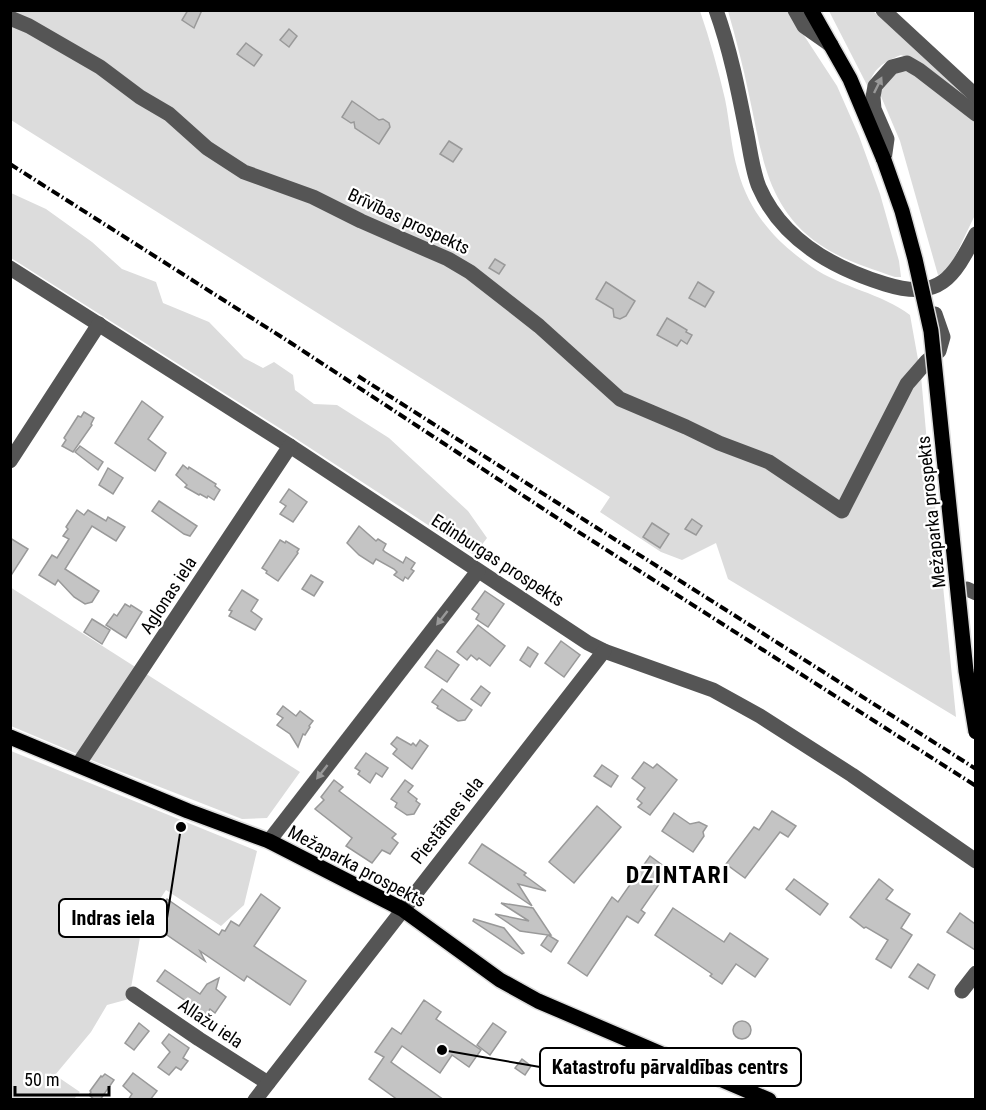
<svg xmlns="http://www.w3.org/2000/svg" width="986" height="1110" viewBox="0 0 986 1110" font-family="'Roboto Condensed',sans-serif">
  <rect width="100%" height="100%" fill="#fff"/>
  <g fill="#dcdcdc">
    <path d="M10 11H700C710 40 718 69 725 99 730 123 731 148 738 171 750 214 776 242 812 267 842 288 881 293 910 315L921 376 934 521 929 444 956 717 728 579 716 543 682 560 661 552 600 512 610 497 11 120Z"/>
    <path d="M728 11H788L837 86 859 136 880 194 899 261 901 277H895C869 268 842 260 819 244 766 207 762 154 749 95 743 66 736 39 728 11Z"/>
    <path d="M829 11H873L975 105 916 61 901 55C883 62 873 69 868 87Z"/>
    <polygon points="899,71 913,72 975,121 975,215 949,269 938,275 900,141 880,94 885,77"/>
    <polygon points="11,193 46,209 92,242 122,269 156,282 163,303 209,322 244,358 263,368 274,362 293,375 295,390 314,404 337,405 389,438 468,511 487,538 474,555 281,429 11,258"/>
    <polygon points="10,587 300,772 267,818 242,819 101,764 11,726"/>
    <polygon points="11,751 257,851 244,905 221,926 166,890 142,926 129,999 107,1005 91,1032 55,1075 80,1092 74,1099 11,1100"/>
  </g>
  <g fill="#c4c4c4" stroke="#999" stroke-width="1.5">
    <polygon points="188,10 202,10 194,28 182,20"/>
    <polygon points="289,29 297,36 289,47 280,40"/>
    <polygon points="246,43 262,55 254,66 237,54"/>
    <polygon points="352,101 379,120 383,119 389,123 390,127 379,144 355,128 354,122 351,123 342,117"/>
    <polygon points="449,141 462,149 453,162 440,154"/>
    <polygon points="495,259 505,265 499,274 489,268"/>
    <polygon points="606,282 635,301 626,316 620,319 614,317 613,309 596,299"/>
    <polygon points="698,282 714,292 705,307 689,298"/>
    <polygon points="667,318 687,330 686,332 692,335 687,344 681,340 677,346 657,335"/>
    <polygon points="142,401 163,417 148,439 166,453 155,471 115,443"/>
    <polygon points="84,412 94,418 91,424 92,425 73,452 62,446 66,440 64,438 78,416 81,417"/>
    <polygon points="80,446 103,462 98,470 75,452"/>
    <polygon points="183,465 188,469 189,467 216,484 215,486 220,490 214,500 208,496 207,498 200,494 199,495 185,487 187,485 176,475"/>
    <polygon points="108,468 123,478 113,494 99,485"/>
    <polygon points="289,489 307,502 293,522 280,514 286,506 280,502"/>
    <polygon points="159,501 197,526 190,536 184,534 152,511"/>
    <polygon points="77,510 84,515 88,510 106,521 108,517 125,527 116,541 92,526 65,569 99,591 92,602 85,604 74,597 58,580 55,585 39,575 52,555 57,558 69,539 63,536 68,529 66,527"/>
    <polygon points="692,519 702,526 696,535 685,529"/>
    <polygon points="652,523 669,534 660,548 643,537"/>
    <polygon points="359,526 376,541 378,539 386,544 383,550 385,552 403,563 406,557 415,563 411,569 414,571 408,579 405,577 403,581 394,575 397,572 394,569 376,559 373,564 359,555 347,543"/>
    <polygon points="10,538 28,549 10,577"/>
    <polygon points="280,540 285,543 286,541 299,549 297,552 298,553 278,581 266,573 267,571 262,568"/>
    <polygon points="311,575 323,582 314,596 302,589"/>
    <polygon points="242,590 258,600 251,611 262,619 255,630 229,616 232,611 229,610"/>
    <polygon points="485,591 504,604 488,627 476,619 479,614 472,609"/>
    <polygon points="125,604 130,607 131,605 142,612 126,638 106,625 114,614 117,616"/>
    <polygon points="92,619 110,630 102,644 84,632"/>
    <polygon points="478,625 505,646 490,666 479,658 477,660 471,655 467,660 457,652"/>
    <polygon points="561,641 580,655 564,677 545,663"/>
    <polygon points="528,647 538,654 530,667 520,660"/>
    <polygon points="437,650 459,665 447,682 425,667"/>
    <polygon points="481,686 490,693 481,706 471,699"/>
    <polygon points="442,689 472,710 465,720 458,721 437,708 438,706 432,702"/>
    <polygon points="283,706 296,716 300,711 313,721 309,726 310,727 305,735 303,734 298,747 290,734 277,725 283,718 277,714"/>
    <polygon points="397,737 411,745 413,743 416,746 420,740 428,746 412,769 393,754 397,749 391,744"/>
    <polygon points="366,753 388,768 382,777 376,773 370,783 358,774 360,771 355,768"/>
    <polygon points="644,762 653,768 657,764 677,780 650,815 638,807 642,803 637,799 645,788 632,778"/>
    <polygon points="602,765 618,776 611,787 594,776"/>
    <polygon points="334,780 343,787 339,791 396,834 392,838 398,843 390,854 382,850 372,863 346,846 352,838 315,809 324,800 321,797"/>
    <polygon points="405,780 413,786 408,792 417,799 416,801 420,804 414,814 407,815 395,807 397,803 391,799"/>
    <polygon points="597,806 621,827 574,883 549,862"/>
    <polygon points="772,811 796,826 788,837 780,832 745,878 726,864 754,827 759,830"/>
    <polygon points="674,813 690,824 699,822 707,826 703,832 704,836 693,852 662,831"/>
    <polygon points="482,844 526,873 524,875 546,891 518,884 532,906 469,863"/>
    <polygon points="650,856 669,870 641,910 645,913 638,923 627,916 587,976 568,963 612,897 618,902"/>
    <polygon points="794,879 828,904 820,915 786,889"/>
    <polygon points="879,879 893,890 886,899 910,914 901,928 912,935 891,968 876,959 888,940 866,927 864,928 850,917"/>
    <polygon points="261,894 280,908 254,946 306,981 290,1005 247,976 244,981 200,951 205,961 151,924 167,899 219,935 222,930 225,931 231,921 239,926"/>
    <polygon points="501,903 533,908 551,935 548,935 558,941 551,952 541,945 548,935 520,931 495,914 529,921"/>
    <polygon points="673,908 724,942 730,933 768,959 755,977 736,964 722,984 710,976 712,974 655,935"/>
    <polygon points="960,913 975,924 975,950 947,932"/>
    <polygon points="474,919 504,928 524,953 522,954 473,921"/>
    <polygon points="918,964 935,975 928,989 909,977"/>
    <polygon points="165,970 200,994 207,984 219,978 216,989 226,997 215,1013 210,1009 206,1015 157,981"/>
    <polygon points="424,1000 441,1012 436,1019 481,1050 469,1067 452,1055 440,1073 402,1046 391,1062 444,1100 398,1100 369,1079 384,1057 375,1052 392,1028 401,1034"/>
    <circle cx="742" cy="1030" r="9"/>
    <polygon points="139,1023 149,1031 134,1050 125,1043"/>
    <polygon points="493,1023 506,1032 490,1055 477,1045"/>
    <polygon points="169,1034 189,1048 183,1058 188,1061 181,1070 176,1067 169,1075 158,1067 170,1052 162,1043"/>
    <polygon points="522,1059 531,1066 525,1075 515,1068"/>
    <polygon points="133,1073 157,1091 150,1100 128,1100 132,1094 123,1086"/>
    <polygon points="105,1074 114,1080 100,1100 95,1100 89,1095 91,1092 90,1091 101,1076 102,1077"/>
  </g>
  <g fill="none" stroke-linecap="round" stroke-linejoin="round">
    <defs>
      <g id="major">
        <polyline points="811,10 850,79 884,160"/>
        <polyline points="10,737 188,811 269,841 402,909 500,980 538,1001 769,1100"/>
      </g>
    </defs>
    <use href="#major" stroke="#dbdbdb" stroke-width="18"/>
    <g stroke="#555" stroke-width="15">
      <path d="M716 10C730 49 738 89 746 130 750 148 752 170 759 187 782 240 833 268 885 284 940 301 953 278 976 234"/>
      <polyline points="795,10 804,26 831,45"/>
      <polyline points="883,10 976,96"/>
      <polyline points="10,18 29,26 100,67 140,97 169,114 207,148 244,172 313,197 361,221 448,259 470,272 539,326 620,399 686,427 719,443 769,462 842,511 907,384 927,361 939,351 943,337 935,314"/>
      <polyline points="884,160 887,139 874,109 873,97 875,86 892,67 907,63 919,70 976,114"/>
      <polyline points="10,268 290,446 588,643 604,651 713,690 760,716 852,775 976,861"/>
      <polyline points="10,461 99,324"/>
      <polyline points="967,589 976,593"/>
      <polyline points="78,765 290,446"/>
      <polyline points="269,841 478,571"/>
      <polyline points="962,991 976,973"/>
      <polyline points="133,994 199,1039 268,1083"/>
      <polyline points="255,1100 604,651"/>
    </g>
    <use href="#major" stroke="#000" stroke-width="15"/>
    <g stroke="#000" stroke-width="4" stroke-dasharray="9 3 1.5 3" stroke-linecap="butt">
      <polyline points="10,164 291,343 577,531 976,786"/>
      <polyline points="358,376 976,769"/>
    </g>
    <defs>
      <polyline id="major-bridge" points="884,160 902,211 915,259 931,331 966,671 976,732"/>
    </defs>
    <use href="#major-bridge" stroke="#dbdbdb" stroke-width="18" stroke-linecap="butt"/>
    <use href="#major-bridge" stroke="#000" stroke-width="15"/>
  </g>
  <defs><path id="oneway-solid" d="M-6-.8H1V-3.2L6.5 0L1 3.2V.8H-6Z" transform="scale(1.5)"/></defs>
  <g fill="#999">
    <use href="#oneway-solid" transform="translate(878 85) rotate(-64)"/>
    <use href="#oneway-solid" transform="translate(442 618) rotate(128)"/>
    <use href="#oneway-solid" transform="translate(322 772) rotate(128)"/>
  </g>
  <g text-anchor="middle" dominant-baseline="central" stroke-width="4.5" stroke-linejoin="round" paint-order="stroke">
    <g font-size="18" fill="#000" stroke="#fff">
      <text transform="translate(409 221) rotate(25)">Brīvības prospekts</text>
      <text transform="translate(931 512) rotate(-96)">Mežaparka prospekts</text>
      <text transform="translate(498 560) rotate(33)">Edinburgas prospekts</text>
      <text transform="translate(168 595) rotate(-57)">Aglonas iela</text>
      <text transform="translate(447 820) rotate(-52)">Piestātnes iela</text>
      <text transform="translate(357 866) rotate(28)">Mežaparka prospekts</text>
      <text transform="translate(211 1023) rotate(34)">Allažu iela</text>
    </g>
    <g font-size="24" font-weight="bold" letter-spacing="1.5" fill="#000" stroke="#fff">
      <text x="678" y="875">DZINTARI</text>
    </g>
  </g>
  <path fill="none" stroke="#000" stroke-width="2" d="M181 827L167 918M442 1050L540 1067"/>
  <g fill="#000" stroke="#fff" stroke-width="2">
    <circle cx="181" cy="827" r="6"/>
    <circle cx="442" cy="1050" r="6"/>
  </g>
  <g fill="#fff" stroke="#000" stroke-width="2">
    <rect x="59" y="899" width="108" height="38" rx="6"/>
    <rect x="540" y="1048" width="261" height="38" rx="6"/>
  </g>
  <g font-size="20" text-anchor="middle" font-weight="bold" fill="#000">
    <text x="113" y="925">Indras iela</text>
    <text x="670" y="1074">Katastrofu pārvaldības centrs</text>
  </g>
  <rect width="986" height="1110" fill="none" stroke="#000000" stroke-width="24"/>
  <path d="M15 1086v9h94v-9" fill="none" stroke="#000000" stroke-width="3"/>
  <text x="24" y="1086" font-size="18" fill="#000000" stroke="#ffffff" stroke-width="4.5" paint-order="stroke">50 m</text>
</svg>
